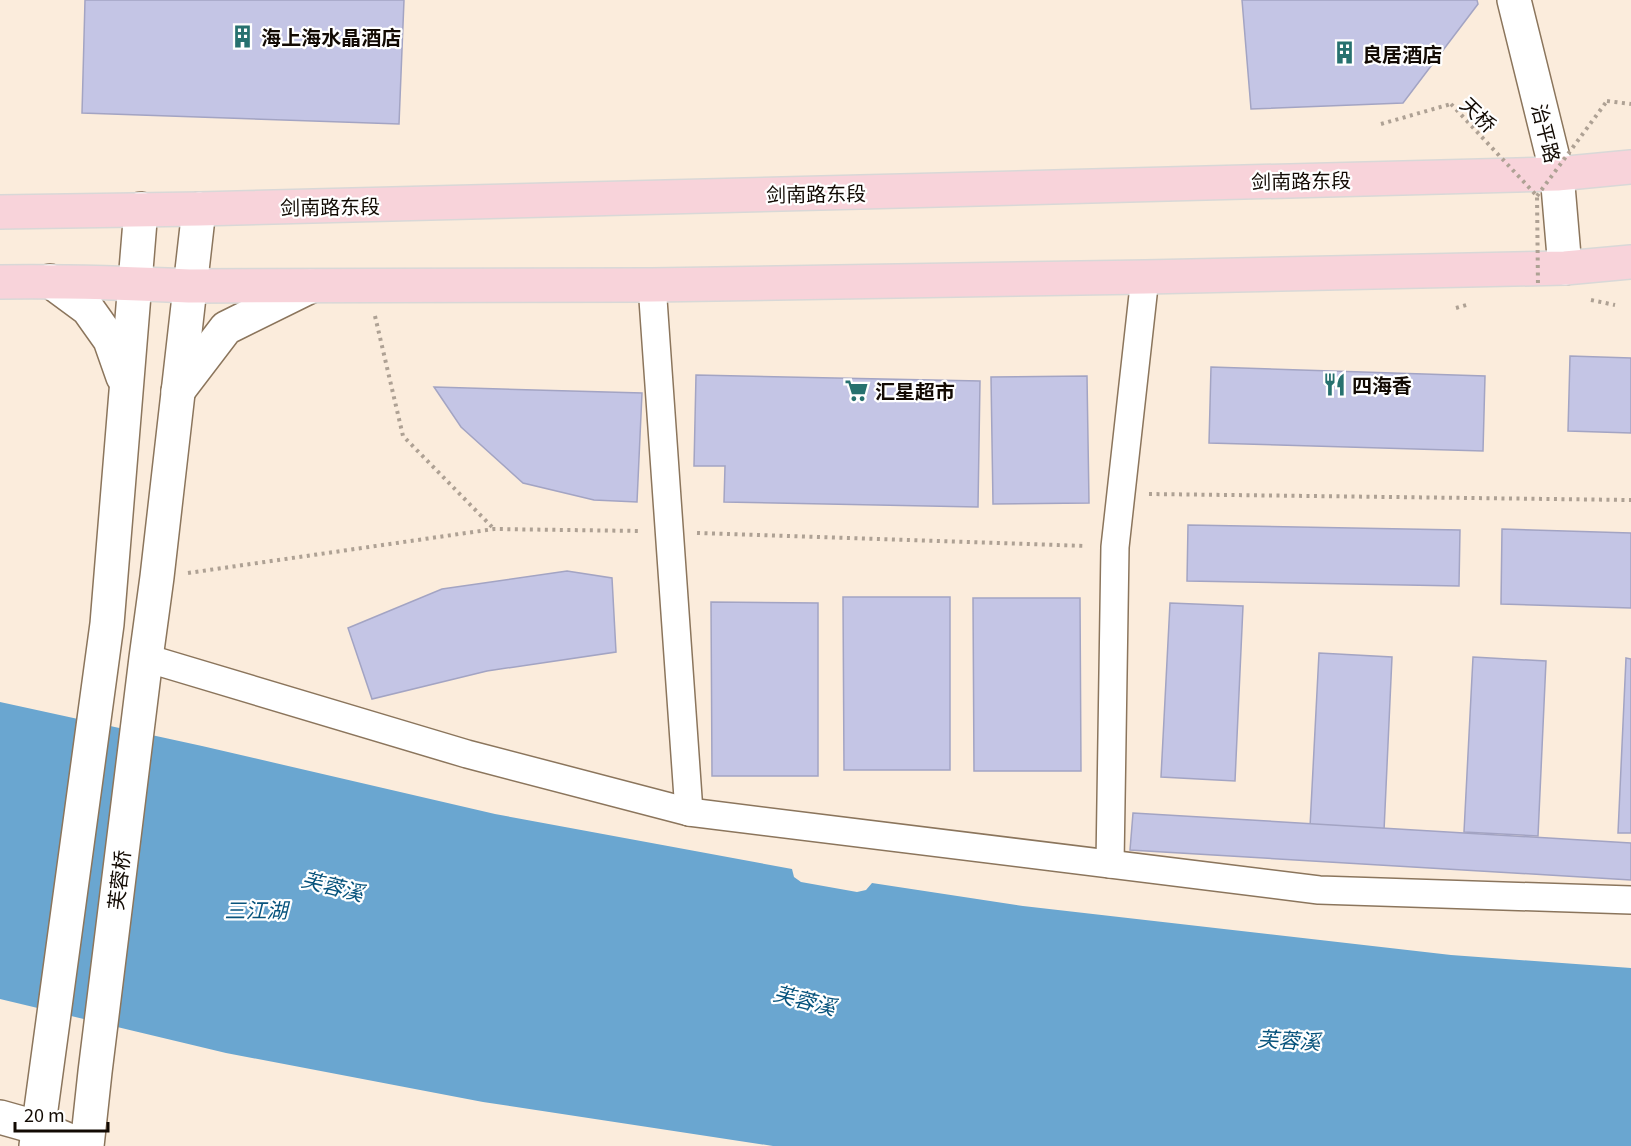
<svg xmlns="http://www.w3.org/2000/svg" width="1631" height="1146" viewBox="0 0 1631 1146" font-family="Georgia,'Noto Sans SC',serif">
  <rect width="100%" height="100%" fill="#fbecdc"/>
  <polygon fill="#6aa6d0" points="0,702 202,746 495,814 792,869 794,877 801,882 857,892 866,890 872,883 1023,906 1451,955 1631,968 1631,1146 773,1146 483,1102 226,1053 0,999"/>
  <g fill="#c4c5e5" stroke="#a3a4c3" stroke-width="1.5">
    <polygon points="85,0 404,0 399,124 82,113"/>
    <polygon points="1242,0 1477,0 1478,4 1403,103 1251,109"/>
    <polygon points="1570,356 1631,358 1631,433 1568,431"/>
    <polygon points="1211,367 1485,376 1483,451 1209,443"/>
    <polygon points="696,375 980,381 978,507 724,502 725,466 694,466"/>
    <polygon points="1087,376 1089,503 993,504 991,377"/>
    <polygon points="434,387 642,393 637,502 594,500 523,483 461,427"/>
    <polygon points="1188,525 1460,530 1459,586 1187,581"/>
    <polygon points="1502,529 1631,533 1631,608 1501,604"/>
    <polygon points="567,571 612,578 616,652 487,671 372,699 348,628 442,589"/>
    <polygon points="843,597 950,597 950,770 844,770"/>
    <polygon points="973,598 1080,598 1081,771 974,771"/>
    <polygon points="711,602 818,603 818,776 712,776"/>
    <polygon points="1170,603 1243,606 1235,781 1161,777"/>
    <polygon points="1319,653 1392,657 1384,831 1310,827"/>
    <polygon points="1473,657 1546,661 1538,836 1464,832"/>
    <polygon points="1626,658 1631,659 1631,833 1618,833"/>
    <polygon points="1133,813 1631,843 1631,880 1130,850"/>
  </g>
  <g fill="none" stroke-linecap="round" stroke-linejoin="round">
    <defs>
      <g id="minor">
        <polyline points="652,285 689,812"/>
        <polyline points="146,658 467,754 689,812 1319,890 1631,900"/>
        <polyline points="1110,864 1115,547 1145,277"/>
      </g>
      <polyline id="tertiary" points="0,1117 39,1128 83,1146"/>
      <g id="secondary">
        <polyline points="1514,0 1557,174 1565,268"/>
        <polyline points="50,281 88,309 110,340 123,377"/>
        <polyline points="178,391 226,328 311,286"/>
        <polyline points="36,1146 107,624 141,209"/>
        <polyline points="87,1146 95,1072 146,658 157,577 199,209"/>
      </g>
      <g id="trunk">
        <polyline points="0,212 199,209 1557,174 1631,167"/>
        <path d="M0 282C63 281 126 283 189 286L652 285 1145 277 1565 268 1631 262"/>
      </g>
    </defs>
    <use href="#minor" stroke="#8b755c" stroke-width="30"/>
    <use href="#tertiary" stroke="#8b755c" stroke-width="36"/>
    <use href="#secondary" stroke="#8b755c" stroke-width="36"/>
    <use href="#trunk" stroke="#d9d8d7" stroke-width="36"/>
    <g stroke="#aea194" stroke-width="4" stroke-dasharray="3 4.5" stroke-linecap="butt">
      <polyline points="1607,101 1631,104"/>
      <polyline points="1381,124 1451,104"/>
      <polyline points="1591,300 1615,305"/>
      <polyline points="1456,308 1470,304"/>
      <polyline points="375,316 403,436 494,529"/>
      <polyline points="1149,494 1631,500"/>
      <polyline points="697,533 1086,546"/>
      <polyline points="188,573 494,529 642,531"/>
    </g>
    <use href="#minor" stroke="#fff" stroke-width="27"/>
    <use href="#tertiary" stroke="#fff" stroke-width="33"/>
    <use href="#secondary" stroke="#fff" stroke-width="33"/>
    <use href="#trunk" stroke="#f8d3da" stroke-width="33"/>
    <g stroke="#aea194" stroke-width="4" stroke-dasharray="3 4.5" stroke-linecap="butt">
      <polyline points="1451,104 1537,196 1538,287"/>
      <polyline points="1537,196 1607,101"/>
    </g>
  </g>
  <defs>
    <symbol id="building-bare" viewBox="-9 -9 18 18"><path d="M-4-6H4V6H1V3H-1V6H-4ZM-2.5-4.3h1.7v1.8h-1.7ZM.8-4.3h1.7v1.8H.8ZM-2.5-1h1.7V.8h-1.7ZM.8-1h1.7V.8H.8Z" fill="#27716f" stroke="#fff" stroke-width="2.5" paint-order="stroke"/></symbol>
    <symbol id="restaurant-bare" viewBox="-9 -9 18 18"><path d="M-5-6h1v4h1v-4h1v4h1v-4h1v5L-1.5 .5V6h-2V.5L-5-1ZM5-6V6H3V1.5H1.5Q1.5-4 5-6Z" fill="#27716f" stroke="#fff" stroke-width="2.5" paint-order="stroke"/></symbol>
    <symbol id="supermarket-bare" viewBox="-9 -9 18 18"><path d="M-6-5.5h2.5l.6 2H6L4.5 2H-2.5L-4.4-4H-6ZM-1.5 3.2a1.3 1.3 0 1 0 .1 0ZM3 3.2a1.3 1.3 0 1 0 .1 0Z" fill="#27716f" stroke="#fff" stroke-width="2.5" paint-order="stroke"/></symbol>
  </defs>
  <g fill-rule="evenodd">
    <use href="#building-bare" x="226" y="20" width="33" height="33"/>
    <use href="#building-bare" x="1328" y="36" width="33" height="33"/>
    <use href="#restaurant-bare" x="1318" y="368" width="33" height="33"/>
    <use href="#supermarket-bare" x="840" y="374" width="33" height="33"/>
  </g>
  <g text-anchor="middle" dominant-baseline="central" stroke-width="4.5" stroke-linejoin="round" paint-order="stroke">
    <g font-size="20" font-weight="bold" fill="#120a03" stroke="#fff" text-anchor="start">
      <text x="261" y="36">海上海水晶酒店</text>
      <text x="1362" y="53">良居酒店</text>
      <text x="1352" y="384">四海香</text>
      <text x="875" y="390">汇星超市</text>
    </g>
    <g font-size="20" fill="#120a03" stroke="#fff">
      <text transform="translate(1479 114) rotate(44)">天桥</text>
      <text transform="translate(1547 133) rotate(76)">治平路</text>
      <text transform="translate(1301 180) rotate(-1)">剑南路东段</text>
      <text transform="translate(816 193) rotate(-1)">剑南路东段</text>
      <text transform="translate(330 206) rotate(-1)">剑南路东段</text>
      <text transform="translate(118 880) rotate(-83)">芙蓉桥</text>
    </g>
    <g font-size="21" font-style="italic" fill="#07537c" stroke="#fff">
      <text transform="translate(333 885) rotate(14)">芙蓉溪</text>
      <text x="256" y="909">三江湖</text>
      <text transform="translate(805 999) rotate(14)">芙蓉溪</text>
      <text transform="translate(1289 1039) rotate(3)">芙蓉溪</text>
    </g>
  </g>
  <path d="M15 1122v9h93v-9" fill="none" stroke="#120a03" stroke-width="3"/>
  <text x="24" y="1122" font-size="18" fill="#120a03" stroke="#ffffff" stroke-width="4.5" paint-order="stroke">20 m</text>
</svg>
